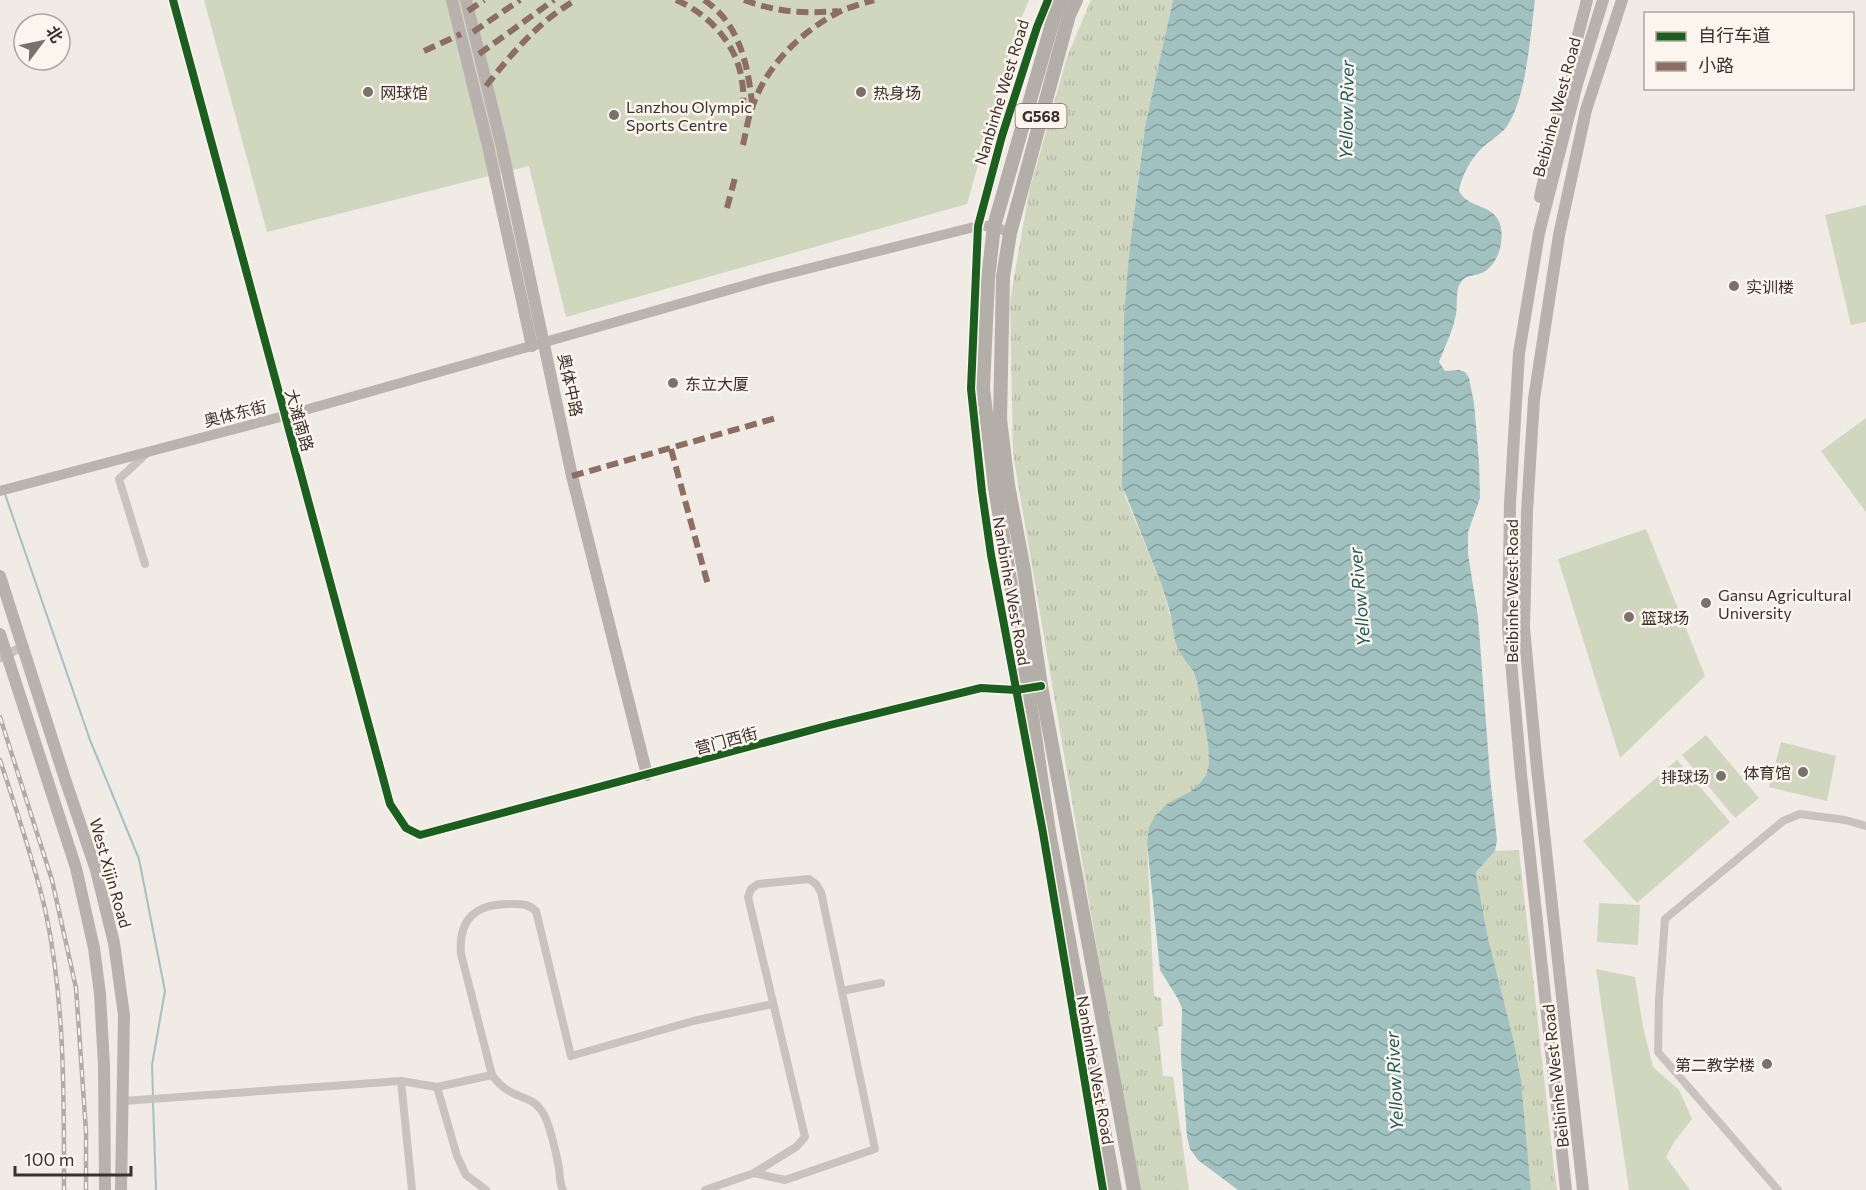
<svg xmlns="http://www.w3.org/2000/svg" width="1866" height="1190" viewBox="0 0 1866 1190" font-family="Commissioner,'Noto Sans SC',sans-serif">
  <defs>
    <pattern id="park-tufts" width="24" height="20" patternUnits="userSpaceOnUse" patternTransform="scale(1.5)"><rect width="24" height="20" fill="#d1d6bf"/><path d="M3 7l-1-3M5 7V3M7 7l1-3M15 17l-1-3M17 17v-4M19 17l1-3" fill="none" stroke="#b4b8a4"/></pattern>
    <pattern id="water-waves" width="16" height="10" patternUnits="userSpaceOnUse" patternTransform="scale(1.5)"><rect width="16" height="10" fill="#a1c2c1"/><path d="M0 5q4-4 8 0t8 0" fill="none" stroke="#849e9d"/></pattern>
  </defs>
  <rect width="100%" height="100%" fill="#f0ebe5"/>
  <g fill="#d1d6bf">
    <polygon points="204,0 1029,0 1016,31 967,204 566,317 529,166 267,232"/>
    <polygon points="1866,205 1866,322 1851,325 1825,215"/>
    <polygon points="1866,418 1866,512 1821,451"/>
    <polygon points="1646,529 1705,676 1620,758 1558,559"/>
    <polygon points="1706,735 1759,798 1735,818 1682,755"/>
    <polygon points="1781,742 1836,756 1827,801 1769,787"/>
    <polygon points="1677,760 1730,822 1637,903 1583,841"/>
    <polygon points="1599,903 1640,905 1638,945 1597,942"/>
    <polygon points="1596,969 1635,977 1643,1027 1653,1067 1679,1090 1692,1119 1674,1142 1666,1157 1690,1190 1629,1190"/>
  </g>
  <g fill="url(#park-tufts)">
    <polygon points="1091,0 1173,0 1145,126 1139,172 1124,315 1122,453 1125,496 1162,586 1180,653 1189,664 1197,682 1208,744 1209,763 1206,775 1199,784 1191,791 1168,803 1147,843 1154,996 1161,998 1163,1026 1158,1027 1163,1076 1173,1077 1189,1190 1138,1190 1013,454 1010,300 1029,192 1067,57"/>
    <polygon points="1519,850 1554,1169 1557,1190 1531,1190 1521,1080 1514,1042 1488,938 1477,880 1476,872 1495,851"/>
  </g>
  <path fill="url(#water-waves)" d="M1173 0H1535C1530 36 1527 96 1507 126 1501 135 1490 140 1483 147 1472 157 1461 176 1459 191 1468 209 1493 203 1500 224 1505 241 1498 265 1482 273 1475 276 1465 275 1461 282 1455 289 1458 305 1456 314 1453 331 1445 346 1439 362L1445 371 1459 370 1465 372 1469 378 1474 403 1479 462 1480 498 1468 532V554L1478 617 1490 776 1497 840 1495 851 1476 872 1477 880 1488 938 1514 1042 1521 1080 1531 1190H1238L1198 1160 1190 1149 1187 1137 1181 1058 1182 1008 1178 999 1160 970 1147 843 1149 827 1155 816 1168 803 1191 791 1199 784 1206 775 1209 763 1208 744 1197 682 1193 671 1180 653 1175 641 1170 612 1162 586 1122 485 1124 315 1129 256 1145 126Z"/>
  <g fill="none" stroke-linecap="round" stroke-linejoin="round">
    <g stroke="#a1c2c1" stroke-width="2">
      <polyline points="5,494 90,740 139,859 165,991 152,1065 153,1096"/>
      <polyline points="153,1102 156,1190"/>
    </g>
    <g stroke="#c9c3be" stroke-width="8">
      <polyline points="1048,0 1037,27 1002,136 978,226 971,389 982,492 991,555 1043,833 1103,1190"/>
      <polyline points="145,564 119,479 146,454"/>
      <polyline points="842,991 881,983"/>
      <polyline points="401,1081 412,1190"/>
      <polyline points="437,1087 492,1075"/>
      <polyline points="124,1101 401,1081 437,1087 457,1156 466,1175 486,1190"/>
      <path d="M563 1190C559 1182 560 1176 559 1168 556 1153 550 1121 541 1110 533 1098 520 1098 509 1091 502 1087 497 1082 492 1075L461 954C458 919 476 904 509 904 519 904 528 903 536 911L571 1056 693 1021 773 1004"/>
      <polyline points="705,1190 754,1173 785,1180 875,1149 821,892 816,884 809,879 758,884 751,889 748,897 805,1137 796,1147 754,1173"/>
      <polyline points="1778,1190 1658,1052 1659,1000 1665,919 1783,821 1800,814 1845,820 1866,826"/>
    </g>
    <g stroke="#c9c3be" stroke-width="9">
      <polyline points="173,0 390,804 406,828 420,835 830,725 981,688 1016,690 1033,687"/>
      <polyline points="0,658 24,646"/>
    </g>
    <polyline stroke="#bab3ae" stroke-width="10" points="0,491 284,416 767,279 978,226 994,226 1010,233"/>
    <g stroke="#b8b1ad" stroke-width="12">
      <polyline points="452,0 488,146 532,346"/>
      <polyline points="466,0 501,143 572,476 647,775"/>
      <polyline points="1540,197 1562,98 1587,0"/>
      <polyline points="0,576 65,779 96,870 114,943 124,1015 121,1190"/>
      <polyline points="0,634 76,868 94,948 100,994 104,1066 105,1190"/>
      <polyline points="1566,1190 1521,774 1508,627 1510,504 1519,353 1539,233 1577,84 1603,0"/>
      <polyline points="1583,1190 1537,768 1524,628 1527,512 1534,399 1559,235 1586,110 1622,0"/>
    </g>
    <g stroke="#b4aea8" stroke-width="14">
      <polyline points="1061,0 1056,10 994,226 988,279 983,388 995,488 1028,688 1049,832 1115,1190"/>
      <polyline points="1076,0 1069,15 1010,233 1003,277 1000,419 1008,485 1024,570 1041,686 1134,1190"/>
    </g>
    <defs>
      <g id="rail">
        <polyline points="0,717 52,880 76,988 86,1131 86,1190"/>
        <path d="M0 760C16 809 33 858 45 909 65 1000 64 1097 64 1190"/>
      </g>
    </defs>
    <use href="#rail" stroke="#b1aca8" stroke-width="4.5"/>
    <use href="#rail" stroke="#fbf5ee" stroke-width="2" stroke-dasharray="7" stroke-linecap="butt"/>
    <g stroke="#8d6e63" stroke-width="6" stroke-dasharray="12 6" stroke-linecap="butt">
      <path d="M676 0C709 14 737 44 742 81 744 92 743 104 743 115"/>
      <path d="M704 0C739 23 748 64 752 104"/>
      <path d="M744 0C777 12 803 14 838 11"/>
      <polyline points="468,11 484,0"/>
      <polyline points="473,32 520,0"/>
      <polyline points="424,51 461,34"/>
      <polyline points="479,54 554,0"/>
      <path d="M486 86C513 52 539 21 576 0"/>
      <path d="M743 145C746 132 748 117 753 105 768 63 804 29 843 10 853 6 864 3 874 0"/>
      <polyline points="727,208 736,174"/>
      <polyline points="671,449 708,585"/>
      <polyline points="572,476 776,418"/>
    </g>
    <defs>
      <g id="cycleway">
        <polyline points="173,0 390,804 406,828 420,835 830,725 981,688 1016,690 1041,686"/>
        <polyline points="1048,0 1037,27 1002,136 978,226 971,389 982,492 991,555 1043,833 1103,1190"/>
      </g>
    </defs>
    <use href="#cycleway" stroke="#fbf5ee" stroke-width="11"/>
    <use href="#cycleway" stroke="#1b5e20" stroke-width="8"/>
  </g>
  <g fill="#7a716c" stroke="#fbf5ee" stroke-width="2">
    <circle cx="368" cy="92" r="6"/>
    <circle cx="861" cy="92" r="6"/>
    <circle cx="614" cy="115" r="6"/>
    <circle cx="1734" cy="286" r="6"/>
    <circle cx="673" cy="383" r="6"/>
    <circle cx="1706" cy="603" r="6"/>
    <circle cx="1629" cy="617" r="6"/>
    <circle cx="1803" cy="772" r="6"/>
    <circle cx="1721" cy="776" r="6"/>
    <circle cx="1767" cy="1064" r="6"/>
  </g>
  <g text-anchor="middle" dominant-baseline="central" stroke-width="5" stroke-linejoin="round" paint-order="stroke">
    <rect fill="#fbf5ee" stroke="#756b66" stroke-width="1.5" x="1015.5" y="104" width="51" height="24" rx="4.5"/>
    <g font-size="15" font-weight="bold" fill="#3b302b">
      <text x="1041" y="116">G568</text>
    </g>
    <g font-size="16" fill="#3b302b" stroke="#fbf5ee" text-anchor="start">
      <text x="380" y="92">网球馆</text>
      <text x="873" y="92">热身场</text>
      <text x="626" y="106">Lanzhou Olympic<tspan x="626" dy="18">Sports Centre</tspan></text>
      <text x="1746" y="286">实训楼</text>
      <text x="685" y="383">东立大厦</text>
      <text x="1718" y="594">Gansu Agricultural<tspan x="1718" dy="18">University</tspan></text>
      <text x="1641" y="617">篮球场</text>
      <text x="1791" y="772" text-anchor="end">体育馆</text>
      <text x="1709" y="776" text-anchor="end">排球场</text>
      <text x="1755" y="1064" text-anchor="end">第二教学楼</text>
    </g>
    <g font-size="16" fill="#3b302b" stroke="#fbf5ee">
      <text transform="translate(1001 92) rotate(-73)">Nanbinhe West Road</text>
      <text transform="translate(1556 107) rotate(-75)">Beibinhe West Road</text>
      <text transform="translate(571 385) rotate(78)">奥体中路</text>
      <text transform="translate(235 413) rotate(-14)">奥体东街</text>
      <text transform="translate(300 420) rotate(74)">大滩南路</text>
      <text transform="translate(1012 591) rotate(80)">Nanbinhe West Road</text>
      <text transform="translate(1511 591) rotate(-90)">Beibinhe West Road</text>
      <text transform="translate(726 740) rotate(-15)">营门西街</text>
      <text transform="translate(111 873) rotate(74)">West Xijin Road</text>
      <text transform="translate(1096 1070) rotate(80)">Nanbinhe West Road</text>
      <text transform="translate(1555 1076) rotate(-96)">Beibinhe West Road</text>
    </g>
    <g font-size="18" font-style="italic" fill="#1f5a5e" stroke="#fbf5ee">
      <text transform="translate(1346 110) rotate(-89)">Yellow River</text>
      <text transform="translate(1359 597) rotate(-95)">Yellow River</text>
      <text transform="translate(1394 1081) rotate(-93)">Yellow River</text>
    </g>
  </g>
  <rect x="1644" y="12" width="210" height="78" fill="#fbf5ee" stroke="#aea6a0" stroke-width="1.5"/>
  <rect x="1656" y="32" width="30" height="9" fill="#1b5e20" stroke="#aea6a0" stroke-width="1.5"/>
  <text x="1698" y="42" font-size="18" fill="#3b302b">自行车道</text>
  <rect x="1656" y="62" width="30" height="9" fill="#8d6e63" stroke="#aea6a0" stroke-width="1.5"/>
  <text x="1698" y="72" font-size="18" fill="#3b302b">小路</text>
  <g transform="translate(42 42) rotate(58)"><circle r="28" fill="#fbf5ee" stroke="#aea6a0" stroke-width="1.5"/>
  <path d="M0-4.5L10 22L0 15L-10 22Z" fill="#7a716c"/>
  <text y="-9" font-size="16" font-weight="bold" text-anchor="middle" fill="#3b302b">北</text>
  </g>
  <path d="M15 1166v9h116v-9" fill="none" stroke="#3b302b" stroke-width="3"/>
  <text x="24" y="1166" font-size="18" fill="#3b302b" stroke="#fbf5ee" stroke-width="4.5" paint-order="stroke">100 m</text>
</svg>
